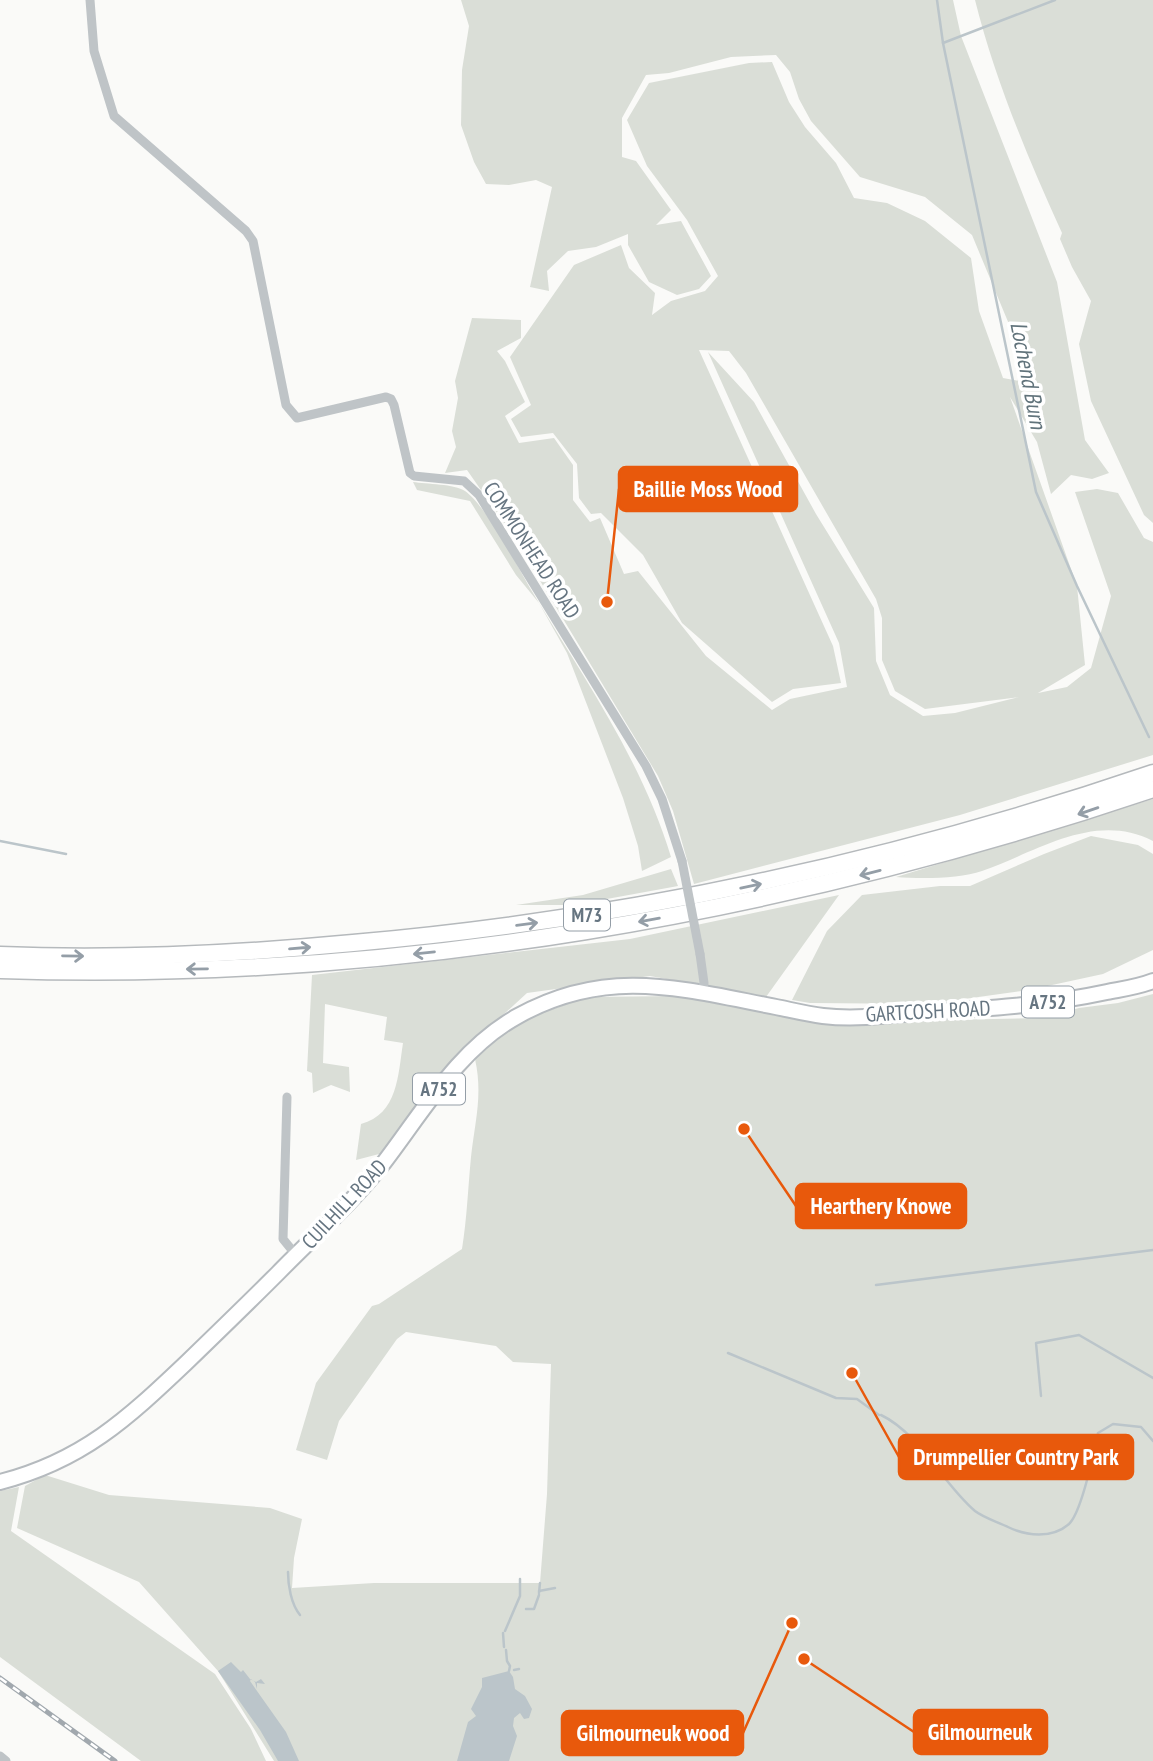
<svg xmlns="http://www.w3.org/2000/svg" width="1153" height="1761" viewBox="0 0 1153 1761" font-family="'PT Sans Narrow',sans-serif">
  <rect width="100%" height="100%" fill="#fafaf8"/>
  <g fill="#daded7">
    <polygon points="461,0 953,0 961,36 1057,282 1085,440 1109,473 1092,479 1071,475 1051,494 1037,442 1010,397 1077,586 1085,665 1038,693 1067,687 1091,668 1111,596 1075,492 1097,489 1118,493 1144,538 1153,542 1153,755 960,815 694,884 673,811 658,776 513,536 467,470 445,473 456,447 452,431 458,398 455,381 472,318 521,320 521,338 497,351 505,361 525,402 505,416 519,443 554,438 573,465 573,500 590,522 600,518 624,574 638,571 706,656 772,710 790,699 847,687 839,643 708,352 754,402 816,514 874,608 876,661 890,695 923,716 955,713 1019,697 925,709 895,691 882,660 882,618 876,599 746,373 729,351 699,350 833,646 841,683 793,689 772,702 682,623 643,555 601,513 591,514 579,498 577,464 553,433 521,437 511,419 531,405 510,357 574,265 621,245 629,268 655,293 652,315 671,301 705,291 718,276 687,220 647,166 627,120 649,83 749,63 772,62 789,102 805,127 836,163 854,198 887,203 925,221 971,258 979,311 1003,378 1025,382 1016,341 972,235 925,197 860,177 811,121 799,99 790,72 776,55 731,57 669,73 646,75 622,118 622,157 636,161 671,210 656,225 681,221 711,276 699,289 677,295 649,282 628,245 628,234 596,247 568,251 547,271 549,291 530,287 552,187 536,180 509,185 486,184 474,162 461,125 462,70 469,26"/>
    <path d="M975 0H1153V523L1144 515 1091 401 1079 344 1091 301 1072 267 1060 239 1062 233C1028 158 995 80 975 0Z"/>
    <path d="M413 482C426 484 455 484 465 491 486 506 516 563 530 588 581 674 642 760 671 857L642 871 638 846 623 798 567 653 539 603 516 575 470 501 417 490Z"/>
    <path d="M1153 799V841C1094 811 1037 852 982 871 960 879 920 879 896 877Z"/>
    <polygon points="1091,836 1138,845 1153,854 1153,950 1103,974 1029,990 928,1004 810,1003 792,1000 827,931 862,895 940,886 970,886 1044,854"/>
    <polygon points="671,869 678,886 574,905 516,905 583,895"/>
    <path d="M839 895 766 997 650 976 527 993 466 1049 383 1153 356 1160 361 1124C398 1114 398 1075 403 1043L384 1040 387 1017 325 1004 323 1063 349 1067 350 1092 331 1085 313 1093 312 1073 307 1071 312 975 630 939Z"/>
    <path d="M1153 994V1761H274L218 1671 139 1582 17 1528 25 1486 45 1475 109 1495 270 1508 302 1519 294 1558 292 1588 374 1583H540L547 1494 551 1364 513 1362 496 1346 406 1332 397 1339 339 1421 327 1460 296 1450 316 1383 372 1306 379 1304 462 1249C467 1218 468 1188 471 1157 475 1121 483 1095 475 1059L501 1035 529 1018 586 997 677 996 847 1022 1043 1018 1079 1008 1118 1003Z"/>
    <polygon points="19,1487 11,1531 215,1674 251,1729 266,1761 141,1761 0,1657 0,1491"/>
  </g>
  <g fill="#bbc5ca">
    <polygon points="231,1662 241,1672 243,1670 250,1679 256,1682 261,1679 265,1684 257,1683 257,1689 255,1682 251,1679 250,1681 286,1732 299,1761 278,1761 260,1730 218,1671"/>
    <polygon points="509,1671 513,1677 515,1689 525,1696 532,1709 529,1718 524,1719 520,1713 514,1718 513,1726 517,1736 509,1761 457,1761 468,1722 476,1716 471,1709 482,1687 482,1678"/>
  </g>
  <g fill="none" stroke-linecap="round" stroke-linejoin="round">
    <g stroke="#bbc5ca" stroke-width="2.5">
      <polyline points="937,0 943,43 1036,492 1077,586 1149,737"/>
      <polyline points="943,43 1055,0"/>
      <polyline points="0,841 66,854"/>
      <polyline points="876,1285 1153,1250"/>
      <polyline points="728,1353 836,1398 857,1399 879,1415"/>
      <polyline points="1041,1396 1036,1343 1079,1335 1153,1378"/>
      <path d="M881 1415C919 1433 943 1484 975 1511 984 1518 998 1522 1008 1527 1026 1536 1052 1539 1069 1524 1082 1512 1094 1452 1098 1433L1113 1424 1141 1427 1153 1441"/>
      <path d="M288 1572C288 1585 291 1604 300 1615"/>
      <polyline points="539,1591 555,1588"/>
      <polyline points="539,1593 540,1583"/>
      <polyline points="526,1609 534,1609 539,1595"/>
      <polyline points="505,1631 520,1596 520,1579"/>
      <polyline points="503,1633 504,1647"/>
      <polyline points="506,1650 507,1661 510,1666 509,1671"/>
      <polyline points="514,1670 519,1669"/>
    </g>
    <defs>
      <path id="primary" d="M0 1482C82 1461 127 1419 186 1363 217 1333 248 1303 278 1273 313 1237 351 1204 382 1165 423 1112 458 1049 518 1016 608 966 682 989 776 1007 791 1010 807 1014 823 1016 856 1020 892 1015 925 1012 986 1009 1047 1005 1107 992 1122 989 1138 987 1153 981"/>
      <g id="motorway">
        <path d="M0 955C118 960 236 954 353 943 628 919 892 862 1153 773"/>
        <path d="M0 970C392 983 783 914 1153 789"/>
      </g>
    </defs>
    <use href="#primary" stroke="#b5babe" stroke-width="18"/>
    <use href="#motorway" stroke="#b5b9bc" stroke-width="19"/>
    <g stroke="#bfc4c7" stroke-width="9">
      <polyline points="90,0 94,51 114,116 246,231 253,241 286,405 297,418 386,397 391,399 394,405 410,473 414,476 464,481 479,495 646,766 662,799 682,861"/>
      <polyline points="700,954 704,983 702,993"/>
      <polyline points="287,1097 283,1239 296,1255"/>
      <polyline points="0,1756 6,1761"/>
    </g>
    <use href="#primary" stroke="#fff" stroke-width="14"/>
    <use href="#motorway" stroke="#fff" stroke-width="16"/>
    <defs>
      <polyline id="rail" points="0,1678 115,1761"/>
    </defs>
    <use href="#rail" stroke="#a1a8ae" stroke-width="5"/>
    <use href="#rail" stroke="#fff" stroke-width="2.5" stroke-dasharray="8" stroke-linecap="butt"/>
    <polyline stroke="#bfc4c7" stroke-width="9" points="682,861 700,954"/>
  </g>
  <defs><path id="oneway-shaft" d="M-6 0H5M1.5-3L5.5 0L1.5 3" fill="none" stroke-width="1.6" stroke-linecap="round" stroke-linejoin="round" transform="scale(1.75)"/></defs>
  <g stroke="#949ea7">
    <use href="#oneway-shaft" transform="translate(1088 811) rotate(161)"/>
    <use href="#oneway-shaft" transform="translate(870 873) rotate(166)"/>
    <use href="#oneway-shaft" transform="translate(751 886) rotate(-12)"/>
    <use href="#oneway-shaft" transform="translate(649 920) rotate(170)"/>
    <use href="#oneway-shaft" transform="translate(527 924) rotate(-7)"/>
    <use href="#oneway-shaft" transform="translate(300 948) rotate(-5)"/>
    <use href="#oneway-shaft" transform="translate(424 953) rotate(174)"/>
    <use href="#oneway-shaft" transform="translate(73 956) rotate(1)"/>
    <use href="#oneway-shaft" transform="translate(197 969) rotate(179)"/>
  </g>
  <g text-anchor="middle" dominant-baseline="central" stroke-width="7" stroke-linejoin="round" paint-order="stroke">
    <g fill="#fff" stroke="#949ea7" stroke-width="2">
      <rect x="564" y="899.5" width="46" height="31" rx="5"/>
      <rect x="1022" y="986.5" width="52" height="31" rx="5"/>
      <rect x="413" y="1073.5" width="52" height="31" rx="5"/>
    </g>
    <g font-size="19" font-weight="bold" fill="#667581">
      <text x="587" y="915">M73</text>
      <text x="1048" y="1002">A752</text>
      <text x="439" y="1089">A752</text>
    </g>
    <g font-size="21" fill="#667581" stroke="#fff">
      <text transform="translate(532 550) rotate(57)">COMMONHEAD ROAD</text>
      <text transform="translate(928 1011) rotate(-3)">GARTCOSH ROAD</text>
      <text transform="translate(344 1204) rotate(-47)">CUILHILL ROAD</text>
    </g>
    <g font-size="23" font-style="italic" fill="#61737b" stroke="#fff">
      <text transform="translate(1029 375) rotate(79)">Lochend Burn</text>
    </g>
  </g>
  <path fill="none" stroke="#e8590c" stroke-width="2.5" d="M607 602L619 489M744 1129L796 1206M852 1373L899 1457M804 1659L914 1732M792 1623L743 1733"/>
  <g fill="#e8590c" stroke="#fff" stroke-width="2.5">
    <circle cx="607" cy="602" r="7"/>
    <circle cx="744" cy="1129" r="7"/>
    <circle cx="852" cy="1373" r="7"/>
    <circle cx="804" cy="1659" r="7"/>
    <circle cx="792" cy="1623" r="7"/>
  </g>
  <g fill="#e8590c" stroke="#e8590c" stroke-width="2.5">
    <rect x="619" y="467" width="178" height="44" rx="7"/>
    <rect x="796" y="1184" width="170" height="44" rx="7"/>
    <rect x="899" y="1435" width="234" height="44" rx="7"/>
    <rect x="914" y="1710" width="133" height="44" rx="7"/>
    <rect x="562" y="1711" width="181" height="44" rx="7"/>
  </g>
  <g font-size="23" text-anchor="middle" font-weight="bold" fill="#fff">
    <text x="708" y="497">Baillie Moss Wood</text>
    <text x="881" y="1214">Hearthery Knowe</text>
    <text x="1016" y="1465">Drumpellier Country Park</text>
    <text x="980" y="1740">Gilmourneuk</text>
    <text x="653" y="1741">Gilmourneuk wood</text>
  </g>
</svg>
